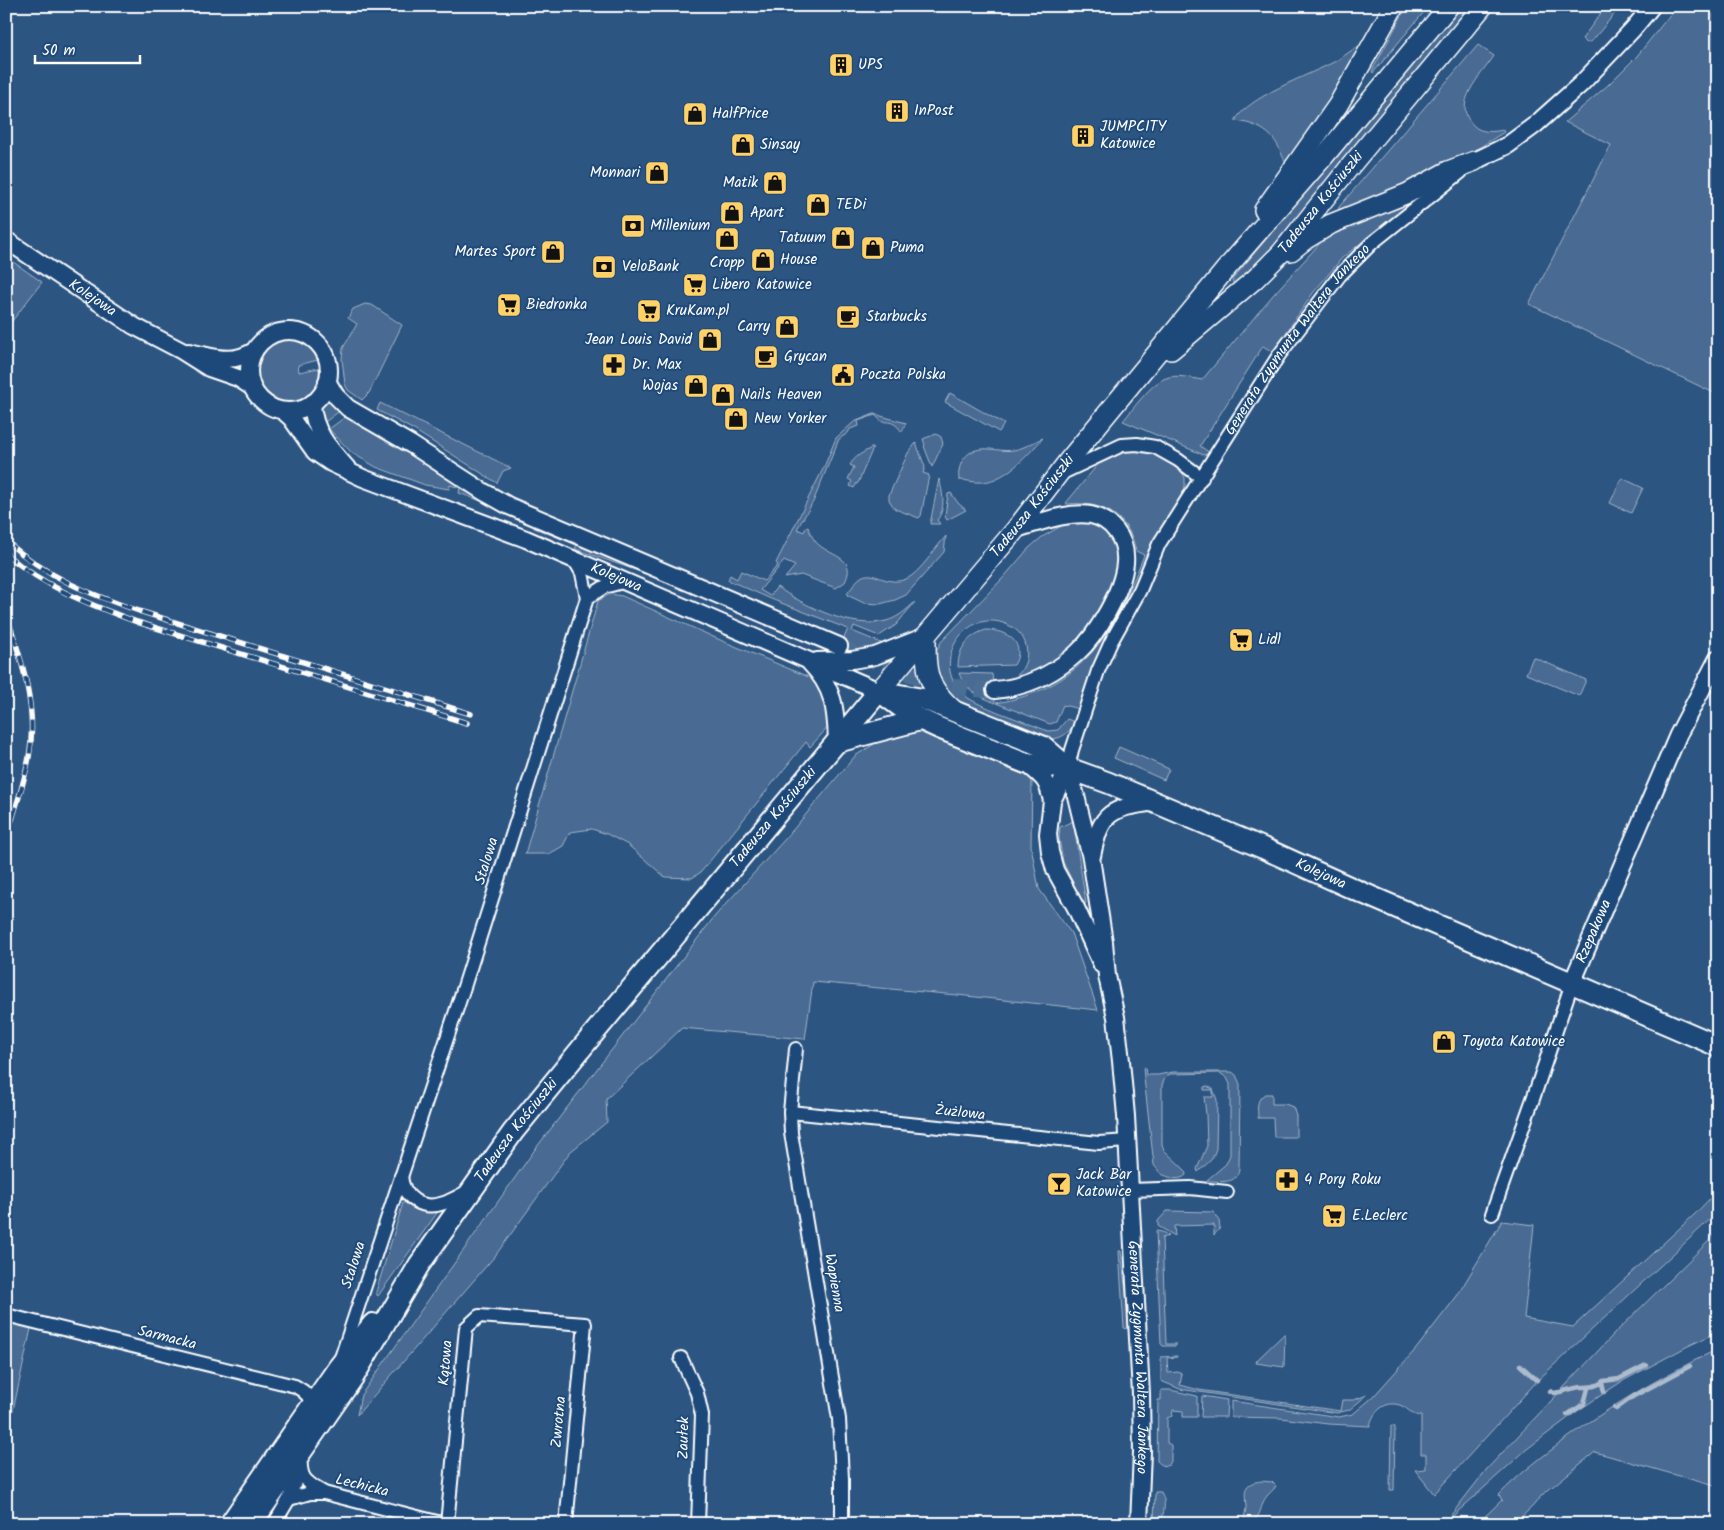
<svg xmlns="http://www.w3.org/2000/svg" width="1724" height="1530" viewBox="0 0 1724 1530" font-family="Kalam,sans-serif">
  <rect width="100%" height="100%" fill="#2c5582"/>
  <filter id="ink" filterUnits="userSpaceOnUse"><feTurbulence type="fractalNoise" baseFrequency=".02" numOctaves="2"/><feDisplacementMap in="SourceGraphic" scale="10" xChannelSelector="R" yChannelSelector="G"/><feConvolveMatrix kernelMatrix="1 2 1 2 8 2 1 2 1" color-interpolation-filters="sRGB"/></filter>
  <g filter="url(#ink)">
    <g fill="#486b92" stroke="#a4b5c8">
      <polygon points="1407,6 1429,6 1373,73 1372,71"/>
      <polygon points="1460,6 1473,6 1270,250 1236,283 1233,283 1232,280"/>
      <polygon points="1606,6 1621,6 1592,41 1587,43 1582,39"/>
      <polygon points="1677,6 1718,6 1718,395 1529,304 1611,145 1565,122 1608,85 1637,56"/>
      <path d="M1370 40 1288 164C1283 160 1283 156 1280 150 1272 131 1255 123 1235 121 1247 97 1309 75 1334 62 1346 55 1358 45 1370 40Z"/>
      <path d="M1478 45 1494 56C1481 76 1450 104 1474 126 1481 133 1494 132 1503 130L1504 132 1461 159 1428 176 1339 210V207Z"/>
      <path d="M1415 200 1342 258 1313 293 1273 352 1263 346 1200 446 1210 453 1204 455 1123 421C1134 408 1150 384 1166 378 1176 374 1191 378 1202 380L1273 295 1332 230Z"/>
      <polygon points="6,257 42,282 6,329"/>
      <polygon points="365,304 372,305 402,325 369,393 362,400 348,390 345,384 342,359 343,348 357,324 348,318 353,309"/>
      <path d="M287 339C302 341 312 347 318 360L298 365 299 372 319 368C320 377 317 387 310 393 271 431 226 348 287 339Z"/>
      <polygon points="950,393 1004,424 999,432 945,402"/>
      <polygon points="326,396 341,410 321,425 320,410"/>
      <polygon points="380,403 511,468 503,471 497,483 414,430 377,410"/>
      <path d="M874 414 906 423 902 432C896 424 892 421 882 422L875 415 858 421 859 426 850 429 848 433 839 439 813 502 797 529 804 532 806 528 808 527C811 534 813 540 819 545 833 557 857 558 845 582L836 588 801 575 785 578 795 566 784 561 760 590 770 596 777 587C805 606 852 630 886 621 898 618 906 610 915 602L896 625 879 636 854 626 852 631 881 643 880 645 857 652 837 653 848 629 771 599 728 580 730 575 737 579 741 571 764 581 778 565 776 563 824 467 836 438 854 422Z"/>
      <polygon points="348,415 515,515 514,518 481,501 459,493 460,488 450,485 449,489 425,485 376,467 352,453 329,429"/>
      <polygon points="936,434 941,437 943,444 932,467 924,446 925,445 923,439"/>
      <path d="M1043 438C1028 455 1006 480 983 482 975 483 967 480 959 480 957 465 965 450 982 449 993 448 1003 452 1014 450 1025 448 1033 442 1043 438Z"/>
      <polygon points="916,443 925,467 923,473 929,475 921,516 919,518 895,509 889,500 889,495 908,453"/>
      <path d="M871 448H873L858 483H857L854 488 850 486 852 481 848 479 854 467 850 465C855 456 863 453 871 448Z"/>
      <path d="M1129 449 1154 452 1180 468 1185 478V487L1182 496 1154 539 1135 586 1103 645 1079 709 1063 705 1056 722 1050 724 996 703C1085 688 1113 632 1144 555L1136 551C1129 515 1102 501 1067 504L1066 503 1099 463 1112 454Z"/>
      <polygon points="1622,478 1643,488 1631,513 1610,503"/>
      <path d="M939 479C943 492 946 509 937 520L940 524H930Z"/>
      <polygon points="951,493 958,503 966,510 947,520 945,516 948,494"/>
      <path d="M1073 521 1097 522 1112 535 1118 553 1116 575 1099 612 1087 633 1072 649 1043 671 1013 679C1023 671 1029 660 1026 646 1024 637 1018 630 1010 626 967 603 927 663 964 695 974 703 987 707 998 712 1015 718 1031 725 1048 731L1058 730 1067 719 1075 722C1069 733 1062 739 1050 739L962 706 938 686 935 654 941 642 1003 578 1029 548 1042 537 1061 526Z"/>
      <polygon points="533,524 652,576 575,549 577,545 534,528"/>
      <path d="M946 536 944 552 906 595 895 600 880 604 864 603 847 595C848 591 851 589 853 586 869 560 882 589 906 579 920 573 935 548 946 536Z"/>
      <polygon points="610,594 622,596 718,639 811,678 823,691 831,724 810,747 806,742 701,872 692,878 665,877 628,845 607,834 592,829 570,832 563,846 549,854 525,854 598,601"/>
      <path d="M986 630C1007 630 1027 643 1014 665L958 667C958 648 969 635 986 630Z"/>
      <polygon points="1533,657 1586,680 1579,696 1526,674"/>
      <path d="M959 673 992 674 995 703C980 696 965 691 959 673Z"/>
      <polygon points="921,729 1004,759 999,765 1032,778 1031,846 1039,889 1071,933 1098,1010 957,995 813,982 805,1039 682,1028 606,1099 607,1122 570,1152 495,1256 357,1415 361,1395 536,1148 715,916 786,838 855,756 882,739"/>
      <polygon points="1119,747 1169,769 1164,780 1114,758"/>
      <polygon points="1073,821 1086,903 1084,905 1063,862 1059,838 1060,827"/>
      <path d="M1145 1067 1146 1075H1158L1173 1072H1232L1236 1075 1240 1084 1239 1170C1236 1185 1221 1181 1209 1181L1207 1180 1226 1164 1230 1155V1084L1227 1078 1220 1073 1170 1074 1165 1078 1162 1085V1144L1164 1150 1185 1170 1186 1175C1179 1182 1169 1177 1161 1174L1154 1165 1144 1078 1143 1068Z"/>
      <polygon points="1207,1086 1213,1089 1217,1100 1216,1149 1212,1159 1198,1172 1197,1169 1207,1146 1206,1114 1204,1097 1213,1097 1213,1090 1204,1090 1204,1087"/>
      <path d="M1265 1094H1272V1104H1285L1293 1107 1296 1116V1137H1274L1273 1118H1258C1258 1109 1255 1100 1265 1094Z"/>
      <path d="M1718 1190V1212L1539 1379 1434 1494 1415 1470 1426 1469V1454H1421V1416C1411 1415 1412 1412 1404 1407 1388 1398 1373 1410 1370 1426L1328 1424 1281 1418 1231 1417V1401L1339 1417 1353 1414 1373 1397 1416 1349 1457 1296 1502 1221 1534 1225 1524 1318 1573 1327 1695 1214Z"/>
      <polygon points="406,1202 418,1210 437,1213 378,1296 376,1294 376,1292 403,1203"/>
      <polygon points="1167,1211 1213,1212 1219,1221 1220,1228 1214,1235 1214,1225 1174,1226 1175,1236 1158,1226 1158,1221"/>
      <polygon points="1156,1231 1162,1232 1169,1236 1162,1238 1166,1344 1176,1344 1176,1346 1163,1346 1161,1344"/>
      <polygon points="1718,1232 1718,1332 1688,1346 1621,1382 1576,1412 1527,1449 1444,1524 1487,1469 1614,1334"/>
      <polygon points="1119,1251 1121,1251 1129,1318 1128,1329 1124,1328"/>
      <polygon points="6,1316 32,1324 12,1415 6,1424"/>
      <polygon points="1285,1333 1284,1367 1256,1363 1257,1360"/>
      <path d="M1718 1349V1487L1595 1452 1542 1495 1533 1506 1514 1524H1477L1502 1500 1499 1495C1519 1474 1543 1456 1566 1439 1616 1402 1662 1376 1718 1349Z"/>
      <polygon points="1177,1356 1177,1357 1167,1358 1168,1373 1178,1372 1182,1374 1180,1385 1199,1390 1340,1411 1342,1400 1354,1400 1367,1395 1349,1410 1337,1413 1180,1389 1161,1381 1161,1357"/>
      <path d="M1161 1390H1170L1197 1396V1417H1183V1411L1173 1410 1172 1416 1167 1418V1443L1171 1445V1461L1169 1465C1164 1467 1161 1465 1157 1461L1158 1400H1161Z"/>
      <polygon points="1202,1396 1227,1400 1226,1417 1201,1417"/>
      <polygon points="1391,1426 1395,1427 1394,1490 1390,1490"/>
      <path d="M1262 1481 1272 1482 1276 1486C1273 1491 1270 1492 1267 1496 1259 1505 1263 1519 1248 1523L1244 1520C1244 1516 1246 1511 1246 1507 1245 1491 1242 1483 1262 1481Z"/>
      <path d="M1155 1492H1161C1167 1502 1164 1513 1160 1524H1154Z"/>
    </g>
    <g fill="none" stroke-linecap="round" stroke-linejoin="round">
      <g stroke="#acbcce" stroke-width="4.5">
        <polyline points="1520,1365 1537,1380"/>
        <polyline points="1602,1383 1604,1392"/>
        <path d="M1550 1391 1554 1393C1563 1392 1572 1388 1581 1387 1590 1387 1597 1387 1603 1381L1619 1379 1646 1365"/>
        <polyline points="1614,1407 1616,1409 1634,1396 1690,1366"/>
        <polyline points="1567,1415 1584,1404 1588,1388"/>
      </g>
      <path stroke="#4c6e95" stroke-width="16" stroke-dasharray="16 8" stroke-linecap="butt" d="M839 646C890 667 939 690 995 690"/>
      <defs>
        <g id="minor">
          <polyline points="1058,475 1122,445 1137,444 1155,447 1178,460 1202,478"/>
          <polyline points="574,559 582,573 587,598"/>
          <path id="s1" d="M1068 768 1072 750 1098 671 1111 642 1140 590 1159 544 1279 355 1340 275 1372 243 1461 172"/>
          <polyline points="796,1049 790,1112 791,1133 839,1419 842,1479 842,1524"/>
          <polyline points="790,1112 1099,1143 1127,1141"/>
          <path d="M401 1176C403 1198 422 1211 444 1203 452 1200 460 1195 469 1191"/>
          <polyline points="1130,1190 1190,1188 1227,1192"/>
          <polyline points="1492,1214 1534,1096 1572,983"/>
          <polyline points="6,1315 295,1386 303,1391 314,1402"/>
          <polyline points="341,1358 465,984 587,598 604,587 626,581"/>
          <polyline points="681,1358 697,1393 702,1415 698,1524"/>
          <path d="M301 1455C299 1478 305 1482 324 1493L445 1524"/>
          <polyline points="289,1499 310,1493 324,1493"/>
          <polyline points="274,1524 289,1499 300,1468"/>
          <polyline points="447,1524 466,1328 479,1316 585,1324 566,1524"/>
        </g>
        <g id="tertiary">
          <polyline points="1475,161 1508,145 1535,125 1581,84 1633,29 1652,6"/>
          <path id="s2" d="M6 240 134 326 182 351 209 368 238 378 252 387"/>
          <circle cx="289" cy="371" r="40"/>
          <path d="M189 352C214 357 231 365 254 351"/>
          <polyline points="327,381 336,396 348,408 412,445 484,492 509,506 839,646"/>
          <path d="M312 403C313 431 329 448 347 468"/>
          <path id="s3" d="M283 411 291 418 315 452 331 463 363 478 526 539 879 691"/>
          <polyline points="817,661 852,660 875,656 926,636"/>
          <path d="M810 663C834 687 836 710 837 742"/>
          <path d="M995 690C1027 687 1053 675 1077 653 1097 635 1123 590 1125 563 1126 551 1123 540 1116 531 1110 523 1101 517 1091 515 1069 511 1038 523 1016 529"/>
          <path d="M1026 763C1044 778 1047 779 1052 801"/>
          <path id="s4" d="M1068 768 1076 796 1091 858 1104 942 1107 976 1116 1017 1121 1061 1126 1116 1141 1394 1142 1452 1139 1524"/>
          <polyline points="1068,768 1052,801 1048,834 1050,852 1055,870 1076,908 1102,965"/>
          <path d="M1092 856C1101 811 1111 808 1155 802"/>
          <path id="s5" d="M1572 983 1678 735 1718 658"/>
        </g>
        <g id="secondary">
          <polyline points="1264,210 1338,105 1394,6"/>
          <polyline points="1291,251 1306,239 1331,224 1408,193 1448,171 1475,161"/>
          <path id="s6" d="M1171 350 1255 279 1281 253 1348 169 1483 6"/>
          <path d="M926 636C926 674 926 686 956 712"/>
          <path id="s7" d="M879 691 1016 529 1069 460 1225 270 1326 154 1449 6"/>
        </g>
        <g id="primary">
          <path id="s8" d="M879 691 913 716 939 728 1026 763 1068 768 1109 783 1263 848 1358 891 1718 1046"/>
          <polyline points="882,692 923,699 1044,747 1068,768"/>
          <polyline points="837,742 920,720"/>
          <polyline points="230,1524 338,1368 373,1324"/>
          <path id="s9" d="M251 1524 354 1376 419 1265 513 1132 585 1044 879 691"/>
        </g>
      </defs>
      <use href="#minor" stroke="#fff" stroke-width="16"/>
      <use href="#tertiary" stroke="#fff" stroke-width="20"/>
      <use href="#secondary" stroke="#fff" stroke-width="22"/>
      <use href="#primary" stroke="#fff" stroke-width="24"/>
      <use href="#minor" stroke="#1f4a7a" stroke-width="12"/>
      <use href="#tertiary" stroke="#1f4a7a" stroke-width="16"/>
      <use href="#secondary" stroke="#1f4a7a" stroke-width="19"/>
      <use href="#primary" stroke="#1f4a7a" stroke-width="20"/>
      <defs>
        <g id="rail">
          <path d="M6 541C49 578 87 593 139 611L471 714"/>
          <path d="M6 554C46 588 88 604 137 622L467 723"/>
          <path d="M6 614C22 660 38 709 29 757 24 785 14 812 6 839"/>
        </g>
      </defs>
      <use href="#rail" stroke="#fff" stroke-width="5.5"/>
      <use href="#rail" stroke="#1f4a7a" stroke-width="4" stroke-dasharray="11" stroke-linecap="butt"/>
    </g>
  </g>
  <defs>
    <symbol id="building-square" viewBox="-11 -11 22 22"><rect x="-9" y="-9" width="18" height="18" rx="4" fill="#ffd166" stroke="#1f4a7a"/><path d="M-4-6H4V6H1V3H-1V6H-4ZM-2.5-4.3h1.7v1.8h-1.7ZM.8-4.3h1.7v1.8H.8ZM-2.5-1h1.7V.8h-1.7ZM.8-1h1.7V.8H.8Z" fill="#111"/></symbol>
    <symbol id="shop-square" viewBox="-11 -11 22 22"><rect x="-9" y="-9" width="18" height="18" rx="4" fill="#ffd166" stroke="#1f4a7a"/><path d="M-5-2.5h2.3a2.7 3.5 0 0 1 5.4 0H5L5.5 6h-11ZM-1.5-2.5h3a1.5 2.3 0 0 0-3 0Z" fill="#111"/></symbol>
    <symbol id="bank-square" viewBox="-11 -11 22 22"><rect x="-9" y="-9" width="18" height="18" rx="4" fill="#ffd166" stroke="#1f4a7a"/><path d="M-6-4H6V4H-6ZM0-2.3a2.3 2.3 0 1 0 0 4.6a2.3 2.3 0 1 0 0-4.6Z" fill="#111"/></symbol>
    <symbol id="supermarket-square" viewBox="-11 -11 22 22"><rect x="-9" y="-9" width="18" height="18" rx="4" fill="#ffd166" stroke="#1f4a7a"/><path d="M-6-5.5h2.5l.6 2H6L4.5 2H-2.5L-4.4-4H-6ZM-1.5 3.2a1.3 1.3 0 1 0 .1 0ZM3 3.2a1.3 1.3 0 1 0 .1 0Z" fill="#111"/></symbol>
    <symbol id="cafe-square" viewBox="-11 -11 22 22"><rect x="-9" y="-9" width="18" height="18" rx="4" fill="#ffd166" stroke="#1f4a7a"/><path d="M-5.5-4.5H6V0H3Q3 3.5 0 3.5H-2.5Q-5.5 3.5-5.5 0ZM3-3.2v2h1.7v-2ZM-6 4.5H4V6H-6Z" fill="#111"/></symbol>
    <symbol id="pharmacy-square" viewBox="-11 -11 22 22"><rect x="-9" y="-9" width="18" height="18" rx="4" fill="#ffd166" stroke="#1f4a7a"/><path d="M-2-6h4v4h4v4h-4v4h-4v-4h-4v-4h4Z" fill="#111"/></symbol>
    <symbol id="civic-square" viewBox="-11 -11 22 22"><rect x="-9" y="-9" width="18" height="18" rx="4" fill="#ffd166" stroke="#1f4a7a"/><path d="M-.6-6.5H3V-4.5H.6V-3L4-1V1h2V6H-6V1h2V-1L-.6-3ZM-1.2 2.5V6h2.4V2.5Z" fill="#111"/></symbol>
    <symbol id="bar-square" viewBox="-11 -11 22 22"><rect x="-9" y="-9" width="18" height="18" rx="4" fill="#ffd166" stroke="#1f4a7a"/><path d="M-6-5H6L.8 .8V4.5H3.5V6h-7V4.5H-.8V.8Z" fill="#111"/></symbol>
  </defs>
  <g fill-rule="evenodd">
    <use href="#building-square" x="827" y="51" width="28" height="28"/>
    <use href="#building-square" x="883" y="97" width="28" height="28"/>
    <use href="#shop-square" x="681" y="100" width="28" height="28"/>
    <use href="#building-square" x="1069" y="122" width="28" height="28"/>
    <use href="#shop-square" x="729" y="131" width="28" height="28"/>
    <use href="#shop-square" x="643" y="159" width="28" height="28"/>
    <use href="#shop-square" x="761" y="169" width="28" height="28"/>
    <use href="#shop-square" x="804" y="191" width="28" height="28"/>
    <use href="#shop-square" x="718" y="199" width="28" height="28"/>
    <use href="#bank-square" x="619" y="212" width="28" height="28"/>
    <use href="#shop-square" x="829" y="224" width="28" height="28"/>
    <use href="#shop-square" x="713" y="225" width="28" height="28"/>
    <use href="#shop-square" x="859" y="234" width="28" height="28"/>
    <use href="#shop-square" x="539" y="238" width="28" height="28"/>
    <use href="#shop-square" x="749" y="246" width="28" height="28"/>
    <use href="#bank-square" x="590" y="253" width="28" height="28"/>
    <use href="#supermarket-square" x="681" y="271" width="28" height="28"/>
    <use href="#supermarket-square" x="495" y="291" width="28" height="28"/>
    <use href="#supermarket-square" x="635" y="297" width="28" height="28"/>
    <use href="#cafe-square" x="834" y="303" width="28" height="28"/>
    <use href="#shop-square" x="773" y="313" width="28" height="28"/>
    <use href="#shop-square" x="696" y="326" width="28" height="28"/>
    <use href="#cafe-square" x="752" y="343" width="28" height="28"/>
    <use href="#pharmacy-square" x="600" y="351" width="28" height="28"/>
    <use href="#civic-square" x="829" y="361" width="28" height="28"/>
    <use href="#shop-square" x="682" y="372" width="28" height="28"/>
    <use href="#shop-square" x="709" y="381" width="28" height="28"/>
    <use href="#shop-square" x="722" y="405" width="28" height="28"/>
    <use href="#supermarket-square" x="1227" y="626" width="28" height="28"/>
    <use href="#shop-square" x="1430" y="1028" width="28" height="28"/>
    <use href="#pharmacy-square" x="1273" y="1166" width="28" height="28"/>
    <use href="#bar-square" x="1045" y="1170" width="28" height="28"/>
    <use href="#supermarket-square" x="1320" y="1202" width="28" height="28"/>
  </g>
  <g text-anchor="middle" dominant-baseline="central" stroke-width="4" stroke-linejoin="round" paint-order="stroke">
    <g font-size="15" fill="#fff" stroke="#1f4a7a" text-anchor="start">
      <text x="858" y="65">UPS</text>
      <text x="914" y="111">InPost</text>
      <text x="712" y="114">HalfPrice</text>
      <text x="1100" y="127">JUMPCITY<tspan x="1100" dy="17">Katowice</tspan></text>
      <text x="760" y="145">Sinsay</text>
      <text x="640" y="173" text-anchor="end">Monnari</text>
      <text x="758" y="183" text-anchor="end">Matik</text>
      <text x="836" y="205">TEDi</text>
      <text x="750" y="213">Apart</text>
      <text x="650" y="226">Millenium</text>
      <text x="826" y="238" text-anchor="end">Tatuum</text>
      <text x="890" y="248">Puma</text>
      <text x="536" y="252" text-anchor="end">Martes Sport</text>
      <text x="780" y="260">House</text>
      <text x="727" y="263" text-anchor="middle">Cropp</text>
      <text x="622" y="267">VeloBank</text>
      <text x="712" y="285">Libero Katowice</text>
      <text x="526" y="305">Biedronka</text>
      <text x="666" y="311">KruKam.pl</text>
      <text x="866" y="317">Starbucks</text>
      <text x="770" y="327" text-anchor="end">Carry</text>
      <text x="692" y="340" text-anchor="end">Jean Louis David</text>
      <text x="784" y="357">Grycan</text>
      <text x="632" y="365">Dr. Max</text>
      <text x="860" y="375">Poczta Polska</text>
      <text x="678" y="386" text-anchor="end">Wojas</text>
      <text x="740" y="395">Nails Heaven</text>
      <text x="754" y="419">New Yorker</text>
      <text x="1258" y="640">Lidl</text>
      <text x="1462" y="1042">Toyota Katowice</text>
      <text x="1076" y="1175">Jack Bar<tspan x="1076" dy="17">Katowice</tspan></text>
      <text x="1304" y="1180">4 Pory Roku</text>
      <text x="1352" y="1216">E.Leclerc</text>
    </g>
    <g font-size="15" fill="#fff" stroke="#1f4a7a">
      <text stroke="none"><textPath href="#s6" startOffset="211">Tadeusza Kościuszki</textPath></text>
      <text stroke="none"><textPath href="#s2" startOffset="104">Kolejowa</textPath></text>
      <text stroke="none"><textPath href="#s1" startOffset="490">Generała Zygmunta Waltera Jankego</textPath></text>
      <text stroke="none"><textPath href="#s7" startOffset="240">Tadeusza Kościuszki</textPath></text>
      <text stroke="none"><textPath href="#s3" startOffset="379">Kolejowa</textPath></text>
      <text stroke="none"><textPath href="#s9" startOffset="880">Tadeusza Kościuszki</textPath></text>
      <text transform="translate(487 861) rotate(-73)">Stalowa</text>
      <text stroke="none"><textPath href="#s8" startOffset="481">Kolejowa</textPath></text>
      <text stroke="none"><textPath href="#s5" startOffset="56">Rzepakowa</textPath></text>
      <text transform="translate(960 1113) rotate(6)">Żużlowa</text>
      <text stroke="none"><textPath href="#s9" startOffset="475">Tadeusza Kościuszki</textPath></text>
      <text transform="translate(354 1265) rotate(-72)">Stalowa</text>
      <text transform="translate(834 1283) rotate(80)">Wapienna</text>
      <text transform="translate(167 1338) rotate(14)">Sarmacka</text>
      <text stroke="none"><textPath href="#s4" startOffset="595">Generała Zygmunta Waltera Jankego</textPath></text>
      <text transform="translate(446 1363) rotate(-85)">Kątowa</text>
      <text transform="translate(559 1422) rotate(-85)">Zwrotna</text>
      <text transform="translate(684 1438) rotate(-89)">Zaułek</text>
      <text transform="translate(362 1486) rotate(14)">Lechicka</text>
    </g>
  </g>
  <rect width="1724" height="1530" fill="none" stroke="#1f4a7a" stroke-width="25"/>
  <rect x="12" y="12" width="1699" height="1505" fill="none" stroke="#fff" stroke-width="2" filter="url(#ink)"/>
  <path d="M35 55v8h105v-8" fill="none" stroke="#ffffff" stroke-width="2.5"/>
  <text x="42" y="55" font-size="15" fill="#ffffff" stroke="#1f4a7a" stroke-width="4" paint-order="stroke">50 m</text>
</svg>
